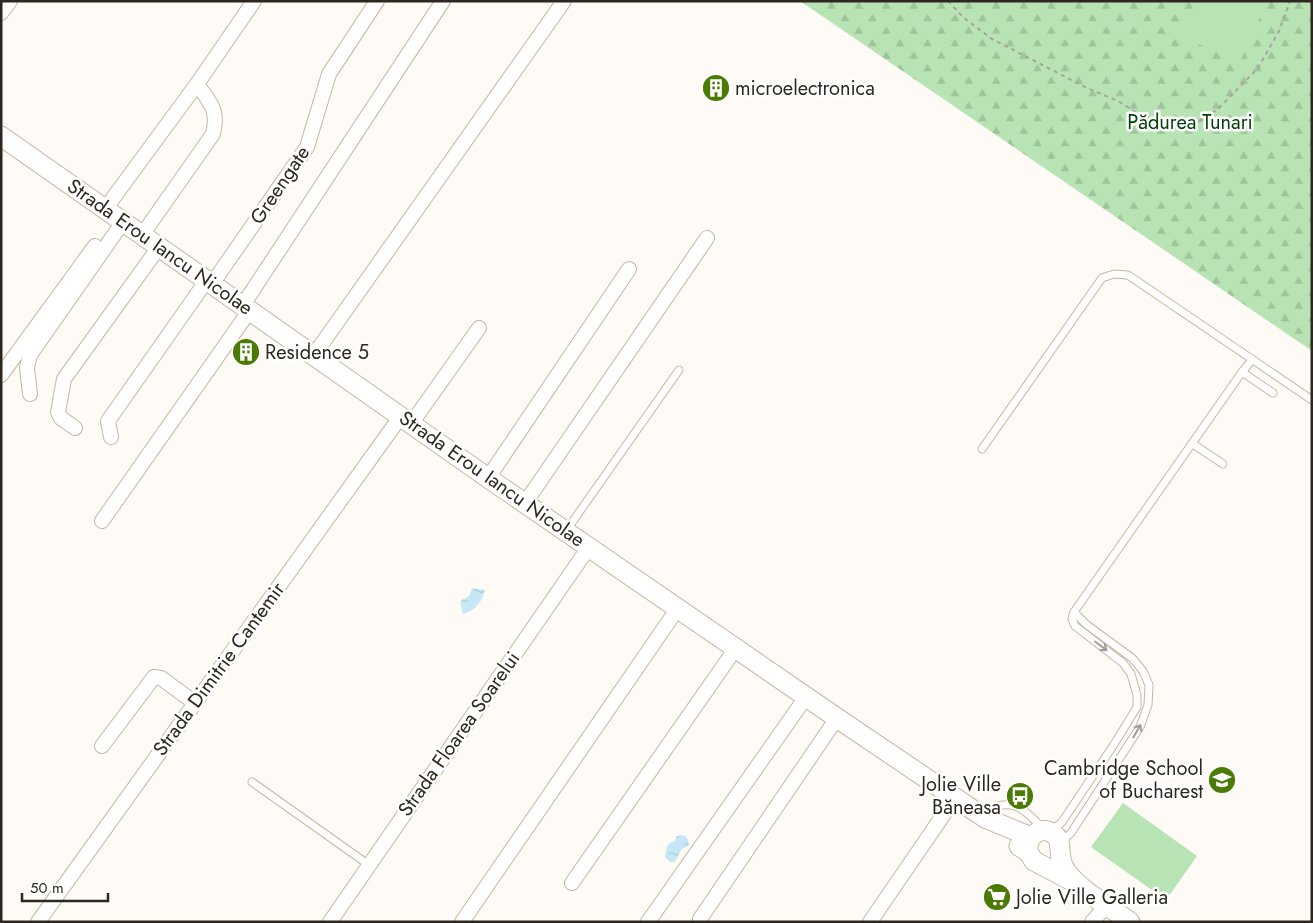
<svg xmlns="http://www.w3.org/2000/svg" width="1313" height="923" viewBox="0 0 1313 923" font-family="Jost,sans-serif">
  <defs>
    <pattern id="forest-firs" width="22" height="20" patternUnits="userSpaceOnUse" patternTransform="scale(1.25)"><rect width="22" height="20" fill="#b8e4b5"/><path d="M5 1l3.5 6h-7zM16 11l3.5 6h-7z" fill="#9ec49b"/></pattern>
    <pattern id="water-ripples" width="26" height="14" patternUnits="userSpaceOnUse" patternTransform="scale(1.25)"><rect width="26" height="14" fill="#c6e8f6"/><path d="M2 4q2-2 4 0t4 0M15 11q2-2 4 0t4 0" fill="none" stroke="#aac7d2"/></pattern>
  </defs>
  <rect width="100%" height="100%" fill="#fefbf6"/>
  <polygon fill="url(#forest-firs)" points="800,1 1312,1 1312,351"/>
  <g fill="#b8e4b5">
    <polygon points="1196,1 1267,1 1240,62 1181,36"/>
    <polygon points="1123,803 1197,856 1166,900 1091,847"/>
  </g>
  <g fill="url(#water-ripples)">
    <path d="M472 588 485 590C482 602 476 610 463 614L460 601 469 596Z"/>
    <polygon points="680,835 685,836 688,840 689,845 681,850 675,862 670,862 665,857 667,846 671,842 675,841 676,837"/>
  </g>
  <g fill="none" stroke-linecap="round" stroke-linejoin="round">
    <defs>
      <g id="lane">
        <polyline points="1242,372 1252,360"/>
        <polyline points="1193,444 1223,464"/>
        <polyline points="982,449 1102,278 1114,274 1128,275 1312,400"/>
        <polyline points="566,531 679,370"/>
        <polyline points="252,782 369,865"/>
        <path d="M979 811C1012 800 1018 802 1043 829"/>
        <polyline points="1051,831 1062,822 1113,746 1137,707 1137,695 1131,674 1123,663 1075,626 1072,619 1074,612 1242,372 1273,393"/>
        <polyline points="1060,843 1071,833 1140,727 1148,705 1149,685 1143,671 1132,658 1087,625 1074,612"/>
      </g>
      <g id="street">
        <polyline points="1,13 10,1"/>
        <polyline points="105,209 197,84 254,1"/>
        <path d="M142 235 213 134C219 109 210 103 197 84"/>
        <polyline points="212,284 307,147 329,74 377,1"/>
        <polyline points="243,305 443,1"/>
        <polyline points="314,355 564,1"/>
        <polyline points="1,375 95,246"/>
        <polyline points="30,394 27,368 30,355 123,222"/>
        <polyline points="411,424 479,328"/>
        <polyline points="75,428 61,418 58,412 64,379 159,247"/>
        <polyline points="111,437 108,421 207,280"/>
        <polyline points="488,478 629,269"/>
        <polyline points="525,503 707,238"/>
        <polyline points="102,521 250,310"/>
        <polyline points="102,746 154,677 161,678 195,703"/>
        <polyline points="572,883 736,648"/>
        <polyline points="700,919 837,718"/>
        <polyline points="38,922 401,416"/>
        <polyline points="330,922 589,547"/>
        <polyline points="462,922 678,608"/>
        <polyline points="648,922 806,697"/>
        <polyline points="870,922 955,798"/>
        <polyline points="1092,922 1107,905"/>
      </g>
      <g id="secondary">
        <polyline points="1,136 488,478 837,718 985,818 1031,837"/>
        <polyline points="1019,846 1028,852 1034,861 1072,881"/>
        <path d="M1028 852C1026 837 1041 823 1055 835 1064 843 1056 857 1066 871 1082 892 1109 906 1130 922"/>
      </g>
    </defs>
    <use href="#lane" stroke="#c6b6a2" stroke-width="9"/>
    <use href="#street" stroke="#c6b6a2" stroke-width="16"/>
    <use href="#secondary" stroke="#c6b6a2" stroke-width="21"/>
    <polyline stroke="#a7a39d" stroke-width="2" stroke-dasharray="4 4" stroke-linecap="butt" points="948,1 964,18 992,39 1087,88 1118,101 1156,125 1169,128 1184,127 1197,123 1218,109 1258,68 1279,31 1290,1"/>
    <use href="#lane" stroke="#fff" stroke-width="7"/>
    <use href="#street" stroke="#fff" stroke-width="14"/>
    <use href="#secondary" stroke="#fff" stroke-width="19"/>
  </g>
  <defs><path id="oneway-shaft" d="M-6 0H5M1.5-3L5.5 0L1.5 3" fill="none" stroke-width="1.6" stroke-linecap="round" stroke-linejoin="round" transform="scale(1.25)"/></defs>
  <g stroke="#a09e9a">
    <use href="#oneway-shaft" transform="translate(1101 646) rotate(37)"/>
    <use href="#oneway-shaft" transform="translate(1137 731) rotate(-60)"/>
  </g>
  <defs>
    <symbol id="building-disc" viewBox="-11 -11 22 22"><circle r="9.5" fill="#4b7b05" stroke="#fff"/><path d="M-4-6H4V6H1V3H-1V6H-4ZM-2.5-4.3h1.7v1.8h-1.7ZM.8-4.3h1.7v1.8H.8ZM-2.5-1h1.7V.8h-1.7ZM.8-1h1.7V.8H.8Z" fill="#fff"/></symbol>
    <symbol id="school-disc" viewBox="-11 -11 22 22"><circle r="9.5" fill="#4b7b05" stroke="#fff"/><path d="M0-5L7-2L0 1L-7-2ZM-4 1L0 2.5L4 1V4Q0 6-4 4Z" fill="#fff"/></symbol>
    <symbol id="bus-disc" viewBox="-11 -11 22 22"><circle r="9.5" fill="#4b7b05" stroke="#fff"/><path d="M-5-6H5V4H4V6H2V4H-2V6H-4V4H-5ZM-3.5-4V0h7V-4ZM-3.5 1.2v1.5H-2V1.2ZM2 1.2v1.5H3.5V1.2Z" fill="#fff"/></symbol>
    <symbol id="supermarket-disc" viewBox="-11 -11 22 22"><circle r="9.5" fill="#4b7b05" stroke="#fff"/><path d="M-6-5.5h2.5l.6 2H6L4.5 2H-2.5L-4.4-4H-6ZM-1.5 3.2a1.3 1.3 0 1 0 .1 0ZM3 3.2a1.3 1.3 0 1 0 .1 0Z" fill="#fff"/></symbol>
  </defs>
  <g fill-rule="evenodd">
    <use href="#building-disc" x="700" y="72" width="32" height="32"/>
    <use href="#building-disc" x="230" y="336" width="32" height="32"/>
    <use href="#school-disc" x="1206" y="764" width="32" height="32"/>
    <use href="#bus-disc" x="1004" y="780" width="32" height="32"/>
    <use href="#supermarket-disc" x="981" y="881" width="32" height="32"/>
  </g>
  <g text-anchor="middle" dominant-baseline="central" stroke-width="5" stroke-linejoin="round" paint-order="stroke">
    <g font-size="20" fill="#2d271f" stroke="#fff" text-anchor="start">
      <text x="735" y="88">microelectronica</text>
      <text x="265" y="352">Residence 5</text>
      <text x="1203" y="768" text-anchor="end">Cambridge School<tspan x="1203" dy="23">of Bucharest</tspan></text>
      <text x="1001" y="784" text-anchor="end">Jolie Ville<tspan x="1001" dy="23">Băneasa</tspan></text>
      <text x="1016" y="897">Jolie Ville Galleria</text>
    </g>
    <g font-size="20" fill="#003f05" stroke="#fff">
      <text x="1190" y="122">Pădurea Tunari</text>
    </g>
    <g font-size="20" fill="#2d271f" stroke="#fff">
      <text transform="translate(280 185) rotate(-56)">Greengate</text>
      <text transform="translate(160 247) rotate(35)">Strada Erou Iancu Nicolae</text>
      <text transform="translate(492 479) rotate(35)">Strada Erou Iancu Nicolae</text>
      <text transform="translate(219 669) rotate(-54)">Strada Dimitrie Cantemir</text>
      <text transform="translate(459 734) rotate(-55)">Strada Floarea Soarelui</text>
    </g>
  </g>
  <rect width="1313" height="923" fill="none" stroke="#2d271f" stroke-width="5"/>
  <path d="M22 893v8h86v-8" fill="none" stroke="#2d271f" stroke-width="2.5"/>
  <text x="30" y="893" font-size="15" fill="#2d271f" stroke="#ffffff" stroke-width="4" paint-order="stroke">50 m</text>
</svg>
